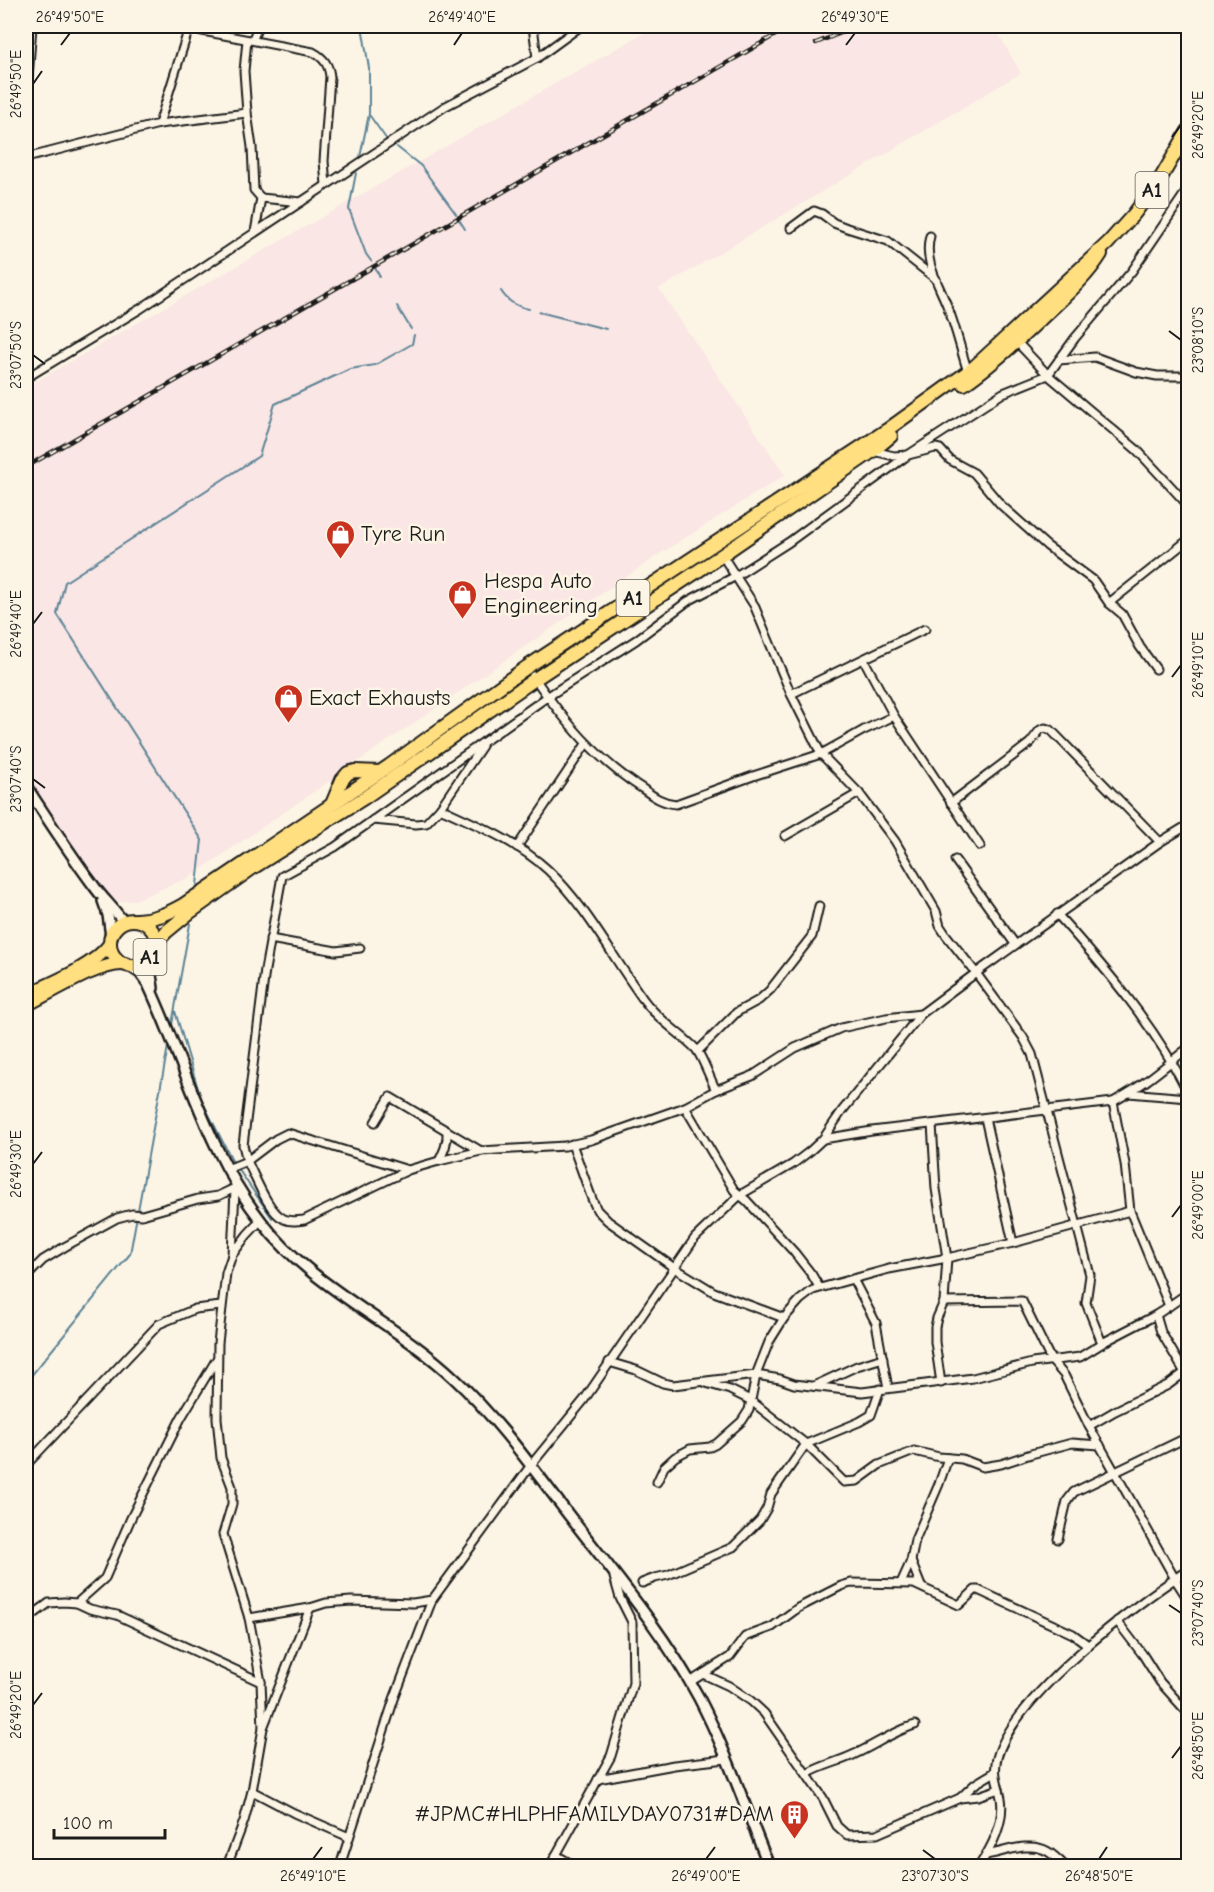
<svg xmlns="http://www.w3.org/2000/svg" width="1214" height="1892" viewBox="0 0 1214 1892" font-family="'Comic Neue',sans-serif">
  <rect width="100%" height="100%" fill="#fcf5e5"/>
  <filter id="ink" filterUnits="userSpaceOnUse"><feTurbulence type="fractalNoise" baseFrequency=".0167" numOctaves="2"/><feDisplacementMap in="SourceGraphic" scale="12" xChannelSelector="R" yChannelSelector="G"/><feConvolveMatrix kernelMatrix="1 2 1 2 8 2 1 2 1" color-interpolation-filters="sRGB"/></filter>
  <g filter="url(#ink)">
    <polygon fill="#fae6e4" points="656,26 994,26 1021,73 659,289 785,475 661,553 190,877 135,900 120,902 107,895 87,872 26,780 26,387"/>
    <g fill="none" stroke-linecap="round" stroke-linejoin="round">
      <g stroke="#5c8396" stroke-width="2">
        <polyline points="370,116 387,140"/>
        <polyline points="397,147 421,166 456,214"/>
        <polyline points="359,162 369,114 369,68 362,26"/>
        <polyline points="357,168 349,209 366,254 371,261"/>
        <polyline points="458,218 465,229"/>
        <polyline points="375,268 380,277"/>
        <path d="M501 291C508 302 516 306 529 309"/>
        <polyline points="397,306 411,329"/>
        <polyline points="539,312 606,329"/>
        <polyline points="197,885 202,840 57,614 65,582 259,456 275,404 350,369 375,365 412,344 414,335"/>
        <polyline points="175,1011 201,1099 232,1160 272,1218"/>
        <polyline points="171,1030 190,924"/>
        <polyline points="26,1382 130,1254 169,1041"/>
      </g>
      <defs>
        <g id="street">
          <path d="M176 26 313 52C324 58 329 65 330 77L324 161 326 185"/>
          <polyline points="533,26 537,58"/>
          <polyline points="253,39 258,26"/>
          <polyline points="247,40 244,71 247,113 252,147 254,190 261,198 255,232"/>
          <polyline points="26,104 32,26"/>
          <polyline points="159,124 189,28"/>
          <polyline points="26,158 159,124 247,113"/>
          <polyline points="261,198 301,202"/>
          <polyline points="791,228 814,211 822,214 834,223 847,228 888,241 936,279"/>
          <path d="M930 236C923 262 939 284 948 308 956 328 961 351 968 372"/>
          <polyline points="1014,339 1048,375 1137,450 1188,505"/>
          <polyline points="1059,360 1095,357 1136,372 1157,376 1188,376"/>
          <polyline points="26,378 140,309 444,107 537,58 581,26"/>
          <polyline points="873,451 894,456 908,455 935,448 940,449 950,460 974,473 1001,505 1047,546 1093,580 1109,603 1122,614 1140,647 1156,669"/>
          <polyline points="722,555 754,605 791,694 821,754 859,793 895,841 936,911 940,926 946,935 976,973 1023,1037 1032,1054 1090,1275 1086,1303 1102,1343"/>
          <polyline points="1109,603 1188,540"/>
          <polyline points="864,660 894,716"/>
          <path d="M533 676C564 721 597 760 643 789 654 797 663 803 676 804L753 776 821 754 864 730 894 716 980 846"/>
          <polyline points="791,694 925,629"/>
          <polyline points="951,803 1030,743 1040,730 1045,728 1051,730 1160,842"/>
          <path d="M440 808C477 825 518 842 548 870 587 907 611 955 643 999 657 1019 679 1032 696 1049 703 1058 710 1079 716 1090"/>
          <polyline points="373,820 416,824 426,823 440,808 482,746"/>
          <polyline points="785,836 859,793"/>
          <polyline points="517,847 586,744"/>
          <polyline points="955,860 1015,944"/>
          <path d="M1057 914C1106 969 1155 1026 1188 1092"/>
          <polyline points="270,939 336,951 360,948"/>
          <polyline points="698,1051 737,1012 759,1000 770,990 812,936 819,906"/>
          <polyline points="1129,1093 1188,1098"/>
          <polyline points="1113,1102 1125,1164 1130,1211 1169,1306"/>
          <polyline points="685,1107 734,1190 747,1201 794,1252 812,1275 819,1287"/>
          <polyline points="985,1118 1013,1243"/>
          <polyline points="375,1122 390,1097 481,1151"/>
          <polyline points="932,1124 936,1189 947,1258 944,1302 937,1318 935,1327 935,1342 941,1383"/>
          <path d="M823 1139 872 1131 1113 1102C1143 1086 1163 1068 1188 1048"/>
          <polyline points="572,1144 592,1199 597,1210 608,1221 673,1267 714,1292 784,1318"/>
          <path d="M439 1161C444 1151 448 1143 447 1131"/>
          <path d="M227 1169 247 1161C255 1176 268 1212 284 1219 290 1222 297 1221 304 1220L408 1170 439 1161 481 1151 565 1146 591 1140 685 1107 716 1090 752 1076 795 1048 841 1028 886 1018 921 1014"/>
          <polyline points="408,1170 288,1133 276,1139 247,1161 243,1145 265,970 282,876 335,847 547,697 636,640 688,601 736,576 789,542 908,455 1003,393 1048,375 1075,338 1132,271 1188,189"/>
          <polyline points="260,1221 247,1235 232,1255 226,1273 218,1343 217,1418 221,1458 232,1487 232,1504 223,1534 249,1618 261,1682 263,1728"/>
          <polyline points="232,1255 235,1189"/>
          <polyline points="26,1277 43,1260 66,1246 117,1218 132,1214 142,1215 198,1199 218,1196 237,1187"/>
          <polyline points="853,1279 876,1323 888,1388"/>
          <polyline points="944,1302 1022,1301 1051,1360 1064,1375 1089,1426 1175,1579 1188,1599"/>
          <polyline points="1156,1315 1161,1332 1188,1378"/>
          <polyline points="609,1362 636,1370 663,1383 673,1385 756,1375 780,1379 794,1384 862,1392 973,1378 1032,1363 1080,1357 1106,1341 1156,1315 1188,1293"/>
          <polyline points="706,1383 730,1390 750,1400 806,1444 844,1482 857,1481 879,1465 914,1451 939,1457 962,1459 983,1467 1001,1464 1031,1454 1072,1443 1100,1445"/>
          <polyline points="814,1386 857,1366 883,1358"/>
          <polyline points="1089,1426 1115,1411 1168,1385 1188,1370"/>
          <polyline points="26,1465 159,1324 195,1309 221,1306"/>
          <polyline points="657,1482 664,1467 675,1457 690,1449 710,1447 716,1444 742,1421 749,1410 756,1375 769,1342 784,1318 800,1300 813,1290 889,1269 947,1258 1013,1243 1130,1211"/>
          <polyline points="1058,1539 1067,1501 1074,1492 1188,1437"/>
          <polyline points="911,1561 921,1586"/>
          <polyline points="642,1583 655,1578 668,1575 733,1547 760,1520 767,1508 771,1494 806,1444 859,1422 871,1415 880,1389"/>
          <polyline points="901,1583 911,1561 915,1540 939,1484 948,1458"/>
          <polyline points="77,1603 105,1578 131,1518 181,1418 216,1360"/>
          <polyline points="249,1618 310,1608 326,1603 351,1601 413,1603 432,1600"/>
          <polyline points="26,1620 49,1603 64,1602 77,1603 90,1609 117,1615 261,1682"/>
          <polyline points="1117,1621 1143,1655 1160,1682 1188,1713"/>
          <polyline points="703,1674 729,1686 751,1701 764,1713 823,1798 837,1826 847,1835 877,1834 960,1798 978,1796 999,1789"/>
          <polyline points="690,1682 730,1657 745,1637 772,1627 798,1608 841,1586 851,1583 914,1584 959,1605 975,1590 978,1590 1073,1634 1088,1645"/>
          <path d="M807 1774C822 1765 839 1762 855 1754 875 1745 894 1731 915 1725"/>
          <polyline points="598,1779 674,1765 726,1759"/>
          <polyline points="252,1791 294,1813 349,1837"/>
          <polyline points="960,1798 975,1784 995,1772"/>
          <polyline points="556,1855 575,1866"/>
          <path d="M986 1855C1004 1852 1030 1841 1047 1851 1054 1855 1060 1861 1065 1866"/>
          <polyline points="227,1866 244,1821 252,1791 263,1728 310,1608"/>
          <polyline points="340,1866 394,1699 432,1600 531,1465 584,1400 695,1238 740,1195 793,1164 810,1151 823,1139 842,1111 921,1014 976,973 1160,842 1188,825"/>
          <polyline points="550,1866 611,1756 633,1683 632,1622 620,1598 614,1577"/>
          <path d="M979 1866C992 1847 1005 1822 1001 1798 998 1783 993 1773 997 1758 1014 1696 1135 1604 1188 1570"/>
        </g>
        <g id="secondary">
          <path d="M26 786C48 820 70 854 94 886 103 899 115 909 123 922"/>
          <polyline points="103,901 108,915 111,936"/>
          <polyline points="152,955 151,975 153,988"/>
          <path d="M128 965 140 973 148 984C185 1063 207 1152 262 1222 312 1288 395 1322 454 1378 499 1420 534 1470 571 1518 616 1576 664 1633 699 1698 727 1752 746 1810 769 1866"/>
        </g>
        <g id="highway">
          <path d="M964 384C993 364 1019 340 1045 315 1065 296 1086 278 1101 254"/>
          <polyline points="332,804 342,780 348,773 355,771 380,772"/>
          <path d="M137 920C155 919 167 914 183 905L389 766 527 667 887 430 973 368 1108 243 1134 214 1162 176 1188 131"/>
          <circle cx="133" cy="943" r="23"/>
          <polyline points="156,943 166,932 189,913 251,869 364,798 535,679 722,555 873,451 891,436"/>
          <path d="M26 995C52 983 93 967 110 944"/>
          <path d="M26 1005C51 993 98 962 125 964"/>
        </g>
      </defs>
      <use href="#street" stroke="#1c1c1c" stroke-width="11"/>
      <use href="#secondary" stroke="#1c1c1c" stroke-width="14"/>
      <use href="#highway" stroke="#1c1c1c" stroke-width="16"/>
      <use href="#street" stroke="#fcf5e5" stroke-width="7"/>
      <use href="#secondary" stroke="#fcf5e5" stroke-width="9"/>
      <use href="#highway" stroke="#ffdf80" stroke-width="12"/>
      <defs>
        <g id="rail">
          <polyline points="816,43 858,26"/>
          <polyline points="26,467 791,26"/>
        </g>
      </defs>
      <use href="#rail" stroke="#1c1c1c" stroke-width="4.5"/>
      <use href="#rail" stroke="#fcf5e5" stroke-width="2" stroke-dasharray="7" stroke-linecap="butt"/>
    </g>
  </g>
  <path fill="none" stroke="#1c1c1c" stroke-width="2" d="M61 45 70 33M454 45 462 33M846 45 855 33M33 84 42 71M1172 137 1181 125M1169 331 1181 340M33 355 45 364M33 624 42 612M1172 677 1181 665M33 779 45 788M33 1164 42 1152M1172 1217 1181 1205M1169 1605 1181 1613M33 1705 42 1693M1172 1758 1181 1746M923 1850 935 1859M313 1859 322 1847M706 1859 715 1847M1099 1859 1107 1847"/>
  <defs>
    <symbol id="shop-pin" viewBox="-11 -11 22 30"><path d="M0 17L-7.5 6A9.5 9.5 0 1 1 7.5 6Z" fill="#c8321e" stroke="#fcf5e5"/><path d="M-5-2.5h2.3a2.7 3.5 0 0 1 5.4 0H5L5.5 6h-11ZM-1.5-2.5h3a1.5 2.3 0 0 0-3 0Z" fill="#fff"/></symbol>
    <symbol id="building-pin" viewBox="-11 -11 22 30"><path d="M0 17L-7.5 6A9.5 9.5 0 1 1 7.5 6Z" fill="#c8321e" stroke="#fcf5e5"/><path d="M-4-6H4V6H1V3H-1V6H-4ZM-2.5-4.3h1.7v1.8h-1.7ZM.8-4.3h1.7v1.8H.8ZM-2.5-1h1.7V.8h-1.7ZM.8-1h1.7V.8H.8Z" fill="#fff"/></symbol>
  </defs>
  <g fill-rule="evenodd">
    <use href="#shop-pin" x="324" y="518" width="33" height="45"/>
    <use href="#shop-pin" x="446" y="578" width="33" height="45"/>
    <use href="#shop-pin" x="272" y="682" width="33" height="45"/>
    <use href="#building-pin" x="778" y="1798" width="33" height="45"/>
  </g>
  <g text-anchor="middle" dominant-baseline="central" stroke-width="5" stroke-linejoin="round" paint-order="stroke">
    <g fill="#fcf5e5" stroke="#5f5d58" stroke-width="1.5">
      <rect x="1135.5" y="172" width="33" height="36" rx="4.5"/>
      <rect x="616.5" y="580" width="33" height="36" rx="4.5"/>
      <rect x="133.5" y="939" width="33" height="36" rx="4.5"/>
    </g>
    <g font-size="21" font-weight="bold" fill="#1c1c1c">
      <text x="1152" y="190">A1</text>
      <text x="633" y="598">A1</text>
      <text x="150" y="957">A1</text>
    </g>
    <g font-size="22" fill="#1c1c1c" stroke="#fcf5e5" text-anchor="start">
      <text x="361" y="534">Tyre Run</text>
      <text x="484" y="581">Hespa Auto<tspan x="484" dy="25">Engineering</tspan></text>
      <text x="309" y="698">Exact Exhausts</text>
      <text x="774" y="1814" text-anchor="end">#JPMC#HLPHFAMILYDAY0731#DAM</text>
    </g>
  </g>
  <rect width="1214" height="1892" fill="none" stroke="#fcf5e5" stroke-width="66"/>
  <path d="M54 1829v9h111v-9" fill="none" stroke="#1c1c1c" stroke-width="3"/>
  <text x="63" y="1829" font-size="18" fill="#1c1c1c" stroke="#fcf5e5" stroke-width="4.5" paint-order="stroke">100 m</text>
  <rect x="33" y="33" width="1148" height="1826" fill="none" stroke="#1c1c1c" stroke-width="2"/>
  <g font-size="15" text-anchor="middle" fill="#1c1c1c">
    <text x="70" y="22">26°49'50"E</text>
    <text x="462" y="22">26°49'40"E</text>
    <text x="855" y="22">26°49'30"E</text>
    <text transform="translate(16 84) rotate(-90)" y="5">26°49'50"E</text>
    <text transform="translate(1198 125) rotate(-90)" y="5">26°49'20"E</text>
    <text transform="translate(1198 340) rotate(-90)" y="5">23°08'10"S</text>
    <text transform="translate(16 355) rotate(-90)" y="5">23°07'50"S</text>
    <text transform="translate(16 624) rotate(-90)" y="5">26°49'40"E</text>
    <text transform="translate(1198 665) rotate(-90)" y="5">26°49'10"E</text>
    <text transform="translate(16 779) rotate(-90)" y="5">23°07'40"S</text>
    <text transform="translate(16 1164) rotate(-90)" y="5">26°49'30"E</text>
    <text transform="translate(1198 1205) rotate(-90)" y="5">26°49'00"E</text>
    <text transform="translate(1198 1613) rotate(-90)" y="5">23°07'40"S</text>
    <text transform="translate(16 1705) rotate(-90)" y="5">26°49'20"E</text>
    <text transform="translate(1198 1746) rotate(-90)" y="5">26°48'50"E</text>
    <text x="313" y="1881">26°49'10"E</text>
    <text x="706" y="1881">26°49'00"E</text>
    <text x="935" y="1881">23°07'30"S</text>
    <text x="1099" y="1881">26°48'50"E</text>
  </g>
</svg>
